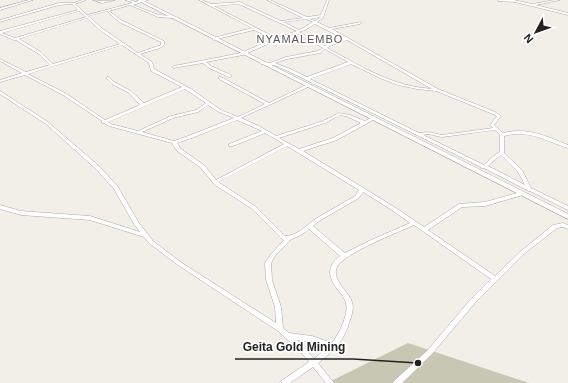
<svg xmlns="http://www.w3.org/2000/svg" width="568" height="383" viewBox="0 0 568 383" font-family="Helvetica,sans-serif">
  <rect width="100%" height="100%" fill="#f2efe9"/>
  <polygon fill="#c7c7b4" points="408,343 529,383 327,383"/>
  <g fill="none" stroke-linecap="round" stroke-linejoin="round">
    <defs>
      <g id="minor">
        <polygon points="29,0 33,0 0,10 0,8"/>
        <path d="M82 0H86L75 4 87 15 132 3V2L125 0H129L134 1V2L144 0H148L133 5 159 15 173 16V18H172L158 17 130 5 109 11 121 20 164 41V45L160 48 140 54 152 62 154 69 191 89 221 110 238 117 265 104 219 79V77H221L269 103 306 85H308V87L241 118 259 126 276 136 323 121 339 113 350 115 365 121 371 118H373V120L337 140 303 151 396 208 424 227 459 204 485 202 521 192 523 193 524 194 523 195 485 206 462 207 428 230 495 276 520 252 553 225 563 223 568 225V229L563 227 557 228 524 254 475 303 431 355 402 383H393L394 381 427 351 471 299 491 279 414 225C397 233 344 253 337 267 331 280 349 291 352 302 354 308 352 314 350 320 344 341 335 350 318 363L334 383H326L313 367 290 383H280L281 381 309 362 300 351 278 331 178 265 149 243 144 237 90 220 21 215 0 209V205L21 211 90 216 140 232 134 224 114 189 96 169 46 124 0 94V91L48 122 100 167 118 187 139 223 153 241 182 263 276 323 275 307 266 280 265 263 271 254 284 240 282 239 251 208 215 185 200 167 177 151 172 143 109 126 104 123H102V121L63 95 25 75 0 82V80L22 73 0 61V59L26 72 50 65 39 54 16 40H14L0 34V31L78 10 72 4 59 5 0 22V20L59 3H74ZM79 11 86 17 15 38 2 33ZM107 11 119 22 161 42V45L158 46 138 53 103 29 88 16ZM87 18 101 31 120 44 53 64 41 52 19 39ZM122 45 149 63 151 71 182 87 144 103 131 91 114 82 109 77H107V79L112 84 129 93 140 105 105 120 65 93 28 74ZM185 89 206 103 196 110 171 116 138 131 111 124 108 122ZM208 105 219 112 234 118 188 136 174 141 142 132 173 118 198 112ZM340 115 348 117 361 123 333 138 299 149 279 138 325 123ZM237 120 262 131 229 144V146H233L265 133 284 144 216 180 204 165 181 149 177 143 192 138ZM287 146 359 190 355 196C343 203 330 210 317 218 307 224 298 236 285 236L255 206 218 182ZM363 192 392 210 410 223 369 241 345 253 313 226 319 221 359 198ZM309 229 340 256C326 267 328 277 338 290 341 294 345 298 346 303 349 314 339 334 332 343L312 336 289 333 283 328 281 307 272 280 271 263 275 256 290 240 301 235ZM297 340 312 342 328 347 314 359 304 347Z"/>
        <polygon points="93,0 102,1 115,0 102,3"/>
        <path d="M199 0H202L211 4 240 2 281 21 303 18 267 0H270L307 17 321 15 327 0H329L323 18 317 22 329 28 361 22V23L360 24 332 29 438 89 495 112 501 116 494 125 503 133C527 127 546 136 568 145V148C545 141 529 129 504 136V153L522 170 531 188 568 206V210L530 191H528L527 190 484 168H481V167L286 70 274 65 261 64 260 63 262 62 270 63 286 57 318 51 323 48 296 33 277 40 243 55 206 62 211 66 231 75V77H229L209 68 203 63 173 68 172 67 174 66 241 53 273 39 254 30 213 40V38L252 28ZM239 4 297 31 276 38 214 6ZM321 17 315 21 310 19ZM306 19 313 22 299 30 284 22ZM315 24 344 39 328 44 325 46 299 32 305 30ZM347 40 432 89C427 88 421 88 416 87 384 81 355 63 327 48L330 46ZM325 49 348 62 307 77 288 68 275 63 287 59 320 53ZM351 64 380 78 398 85 417 89 436 91 493 114 497 116 490 125 493 128 442 135 428 132 419 133 310 79ZM495 130 500 135V152L495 155 484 165 423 135 428 134 442 137ZM501 155 518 172 525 185 488 166 498 157Z"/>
        <polygon points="498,0 514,0 532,4 555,0 560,0 536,5 568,13 568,15 515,2 499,1"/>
      </g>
      <polygon id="tertiary" points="137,0 142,0 568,214 568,219"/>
    </defs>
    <use href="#minor" stroke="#a9a9a9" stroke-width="1"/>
    <use href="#tertiary" stroke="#a9a9a9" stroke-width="1"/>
    <use href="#minor" fill="#fff" fill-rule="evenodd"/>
    <use href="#tertiary" fill="#fff" fill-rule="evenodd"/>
  </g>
  <g text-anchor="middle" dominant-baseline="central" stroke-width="3.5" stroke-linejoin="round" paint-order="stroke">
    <g font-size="11" letter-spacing="1" fill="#555" stroke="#fff">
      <text x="300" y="39">NYAMALEMBO</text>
    </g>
  </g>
  <path fill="none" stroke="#222" stroke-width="1.5" d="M418 363L353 359H235"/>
  <circle fill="#222" stroke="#fff" stroke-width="1.5" cx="418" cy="363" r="4"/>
  <g font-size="12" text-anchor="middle" font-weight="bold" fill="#222" stroke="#fff" stroke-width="3.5" stroke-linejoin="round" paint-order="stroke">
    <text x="294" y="351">Geita Gold Mining</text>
  </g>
  <g transform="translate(536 32) rotate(229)" stroke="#ffffff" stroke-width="3" paint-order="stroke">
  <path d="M0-3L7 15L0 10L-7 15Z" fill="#222222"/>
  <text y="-6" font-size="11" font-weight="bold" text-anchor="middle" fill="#222222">N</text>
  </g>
</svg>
